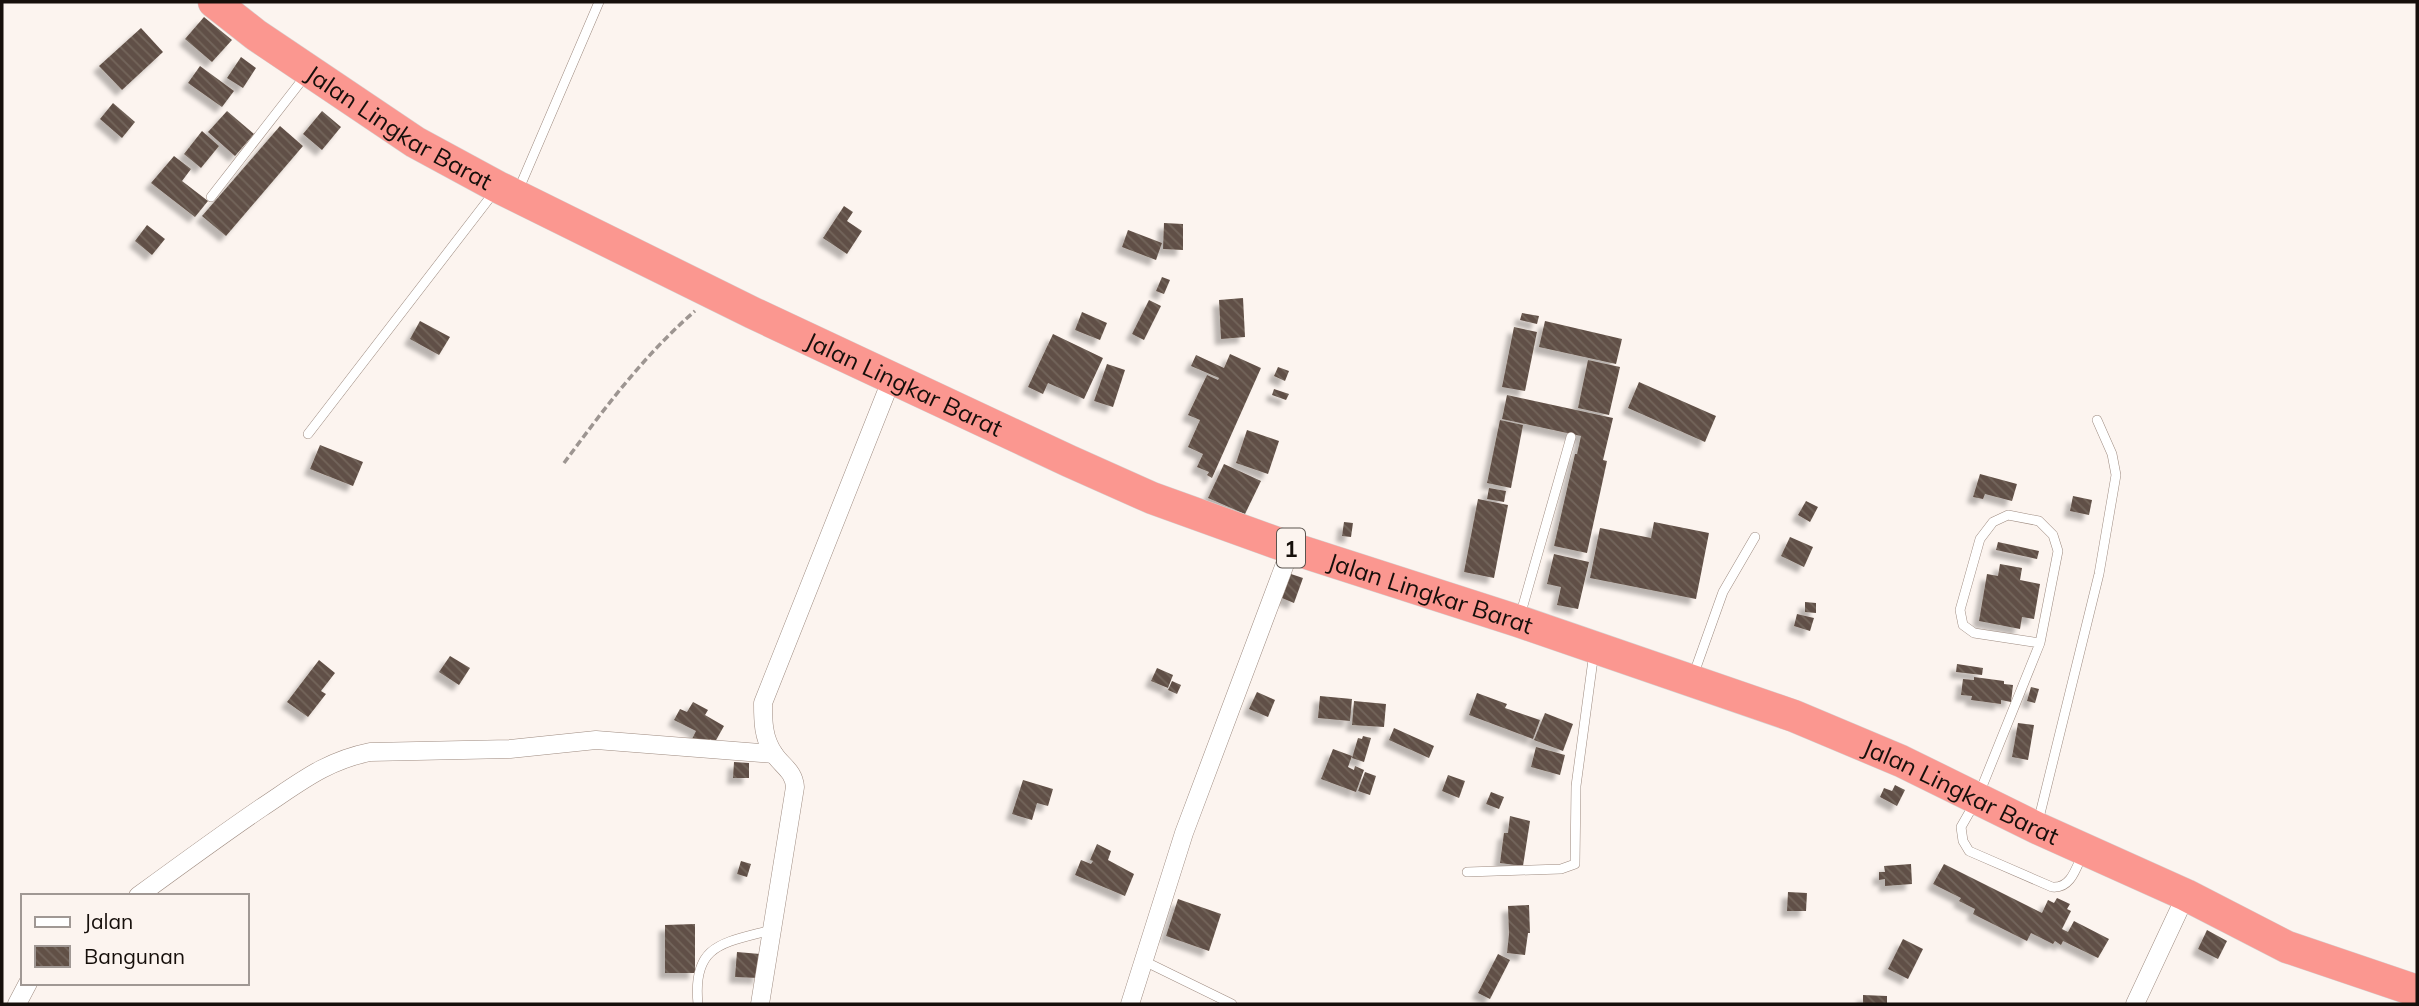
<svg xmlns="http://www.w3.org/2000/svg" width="2419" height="1006" viewBox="0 0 2419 1006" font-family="Mulish,sans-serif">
  <defs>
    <pattern id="building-back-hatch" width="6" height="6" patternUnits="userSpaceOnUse" patternTransform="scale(1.75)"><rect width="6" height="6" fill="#615046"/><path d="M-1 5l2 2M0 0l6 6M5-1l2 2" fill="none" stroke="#73655c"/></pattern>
    <filter id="shadow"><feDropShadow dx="-6" dy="6" stdDeviation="2" flood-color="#0004"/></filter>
  </defs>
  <rect width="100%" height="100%" fill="#fcf4ef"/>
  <g fill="url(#building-back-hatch)" filter="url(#shadow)">
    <polygon points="204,17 232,40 212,62 185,39"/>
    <polygon points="141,28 163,52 122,90 99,66"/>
    <polygon points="241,57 256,68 243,88 227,78"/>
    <polygon points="200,66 234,91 222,107 188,83"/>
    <polygon points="113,103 135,122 122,138 100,119"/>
    <polygon points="227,111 254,134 235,156 208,132"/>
    <polygon points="322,111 341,127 322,150 303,134"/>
    <polygon points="280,126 303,146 226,236 202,216"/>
    <polygon points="202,131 219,146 201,168 184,154"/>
    <polygon points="174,156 191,169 182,181 208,201 195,217 151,183"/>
    <polygon points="844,206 853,212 847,221 862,231 847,254 823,238"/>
    <polygon points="1164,223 1183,224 1183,250 1163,249"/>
    <polygon points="147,225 165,239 152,255 135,241"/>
    <polygon points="1128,230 1162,243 1156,260 1122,247"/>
    <polygon points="1162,277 1170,280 1164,294 1156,291"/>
    <polygon points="1243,298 1245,337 1221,339 1219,300"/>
    <polygon points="1149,300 1161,306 1144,340 1132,334"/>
    <polygon points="1082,312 1107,323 1100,340 1075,330"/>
    <polygon points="1522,313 1539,316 1537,324 1520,320"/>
    <polygon points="420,321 450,337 439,355 410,339"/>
    <polygon points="1545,321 1622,339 1616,364 1539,347"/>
    <polygon points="1514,327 1537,332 1525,391 1502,387"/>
    <polygon points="1053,334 1103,358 1084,399 1048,383 1043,394 1028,387"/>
    <polygon points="1230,354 1261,368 1212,478 1207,475 1209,472 1197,467 1203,454 1188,447 1200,420 1188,415 1207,375 1218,380 1219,378 1191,366 1196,355 1224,368"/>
    <polygon points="1588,360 1620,367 1609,415 1578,408"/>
    <polygon points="1107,364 1125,370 1113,407 1094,401"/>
    <polygon points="1278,367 1289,371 1285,381 1274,376"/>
    <polygon points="1639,382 1716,416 1705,442 1628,408"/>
    <polygon points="1274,389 1289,394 1286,400 1272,395"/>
    <polygon points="1507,395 1613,418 1603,460 1607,461 1587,553 1554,546 1575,454 1577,454 1581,436 1502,419"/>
    <polygon points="1500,420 1523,425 1511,488 1487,483"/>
    <polygon points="1247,430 1279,441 1268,474 1236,463"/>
    <polygon points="320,445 363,462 353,486 310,469"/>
    <polygon points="1224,464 1261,481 1245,514 1208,498"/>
    <polygon points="1980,474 2017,484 2012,501 1985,494 1983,499 1973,497"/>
    <polygon points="1489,488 1506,491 1504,502 1487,499"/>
    <polygon points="2073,496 2092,500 2089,515 2070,511"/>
    <polygon points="1478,499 1508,505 1494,578 1464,572"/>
    <polygon points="1806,501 1818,507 1810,522 1798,515"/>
    <polygon points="1344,522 1353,523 1351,537 1342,536"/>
    <polygon points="1654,522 1709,533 1696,599 1590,578 1600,528 1651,538"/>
    <polygon points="1790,537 1813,547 1804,567 1781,556"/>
    <polygon points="1998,542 2039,551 2037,559 1996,550"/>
    <polygon points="1554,554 1589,562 1578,609 1557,605 1561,587 1547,584"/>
    <polygon points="2000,564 2022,568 2020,580 2040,584 2034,619 2022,617 2020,629 1979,621 1987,574 1998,576"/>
    <polygon points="1291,574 1303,578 1294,603 1282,598"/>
    <polygon points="1805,602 1816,603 1816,613 1805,612"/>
    <polygon points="1797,614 1814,618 1810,631 1794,626"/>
    <polygon points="450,656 470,668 459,685 439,672"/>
    <polygon points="319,660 335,673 321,691 326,694 308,717 287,702"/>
    <polygon points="1957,664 1983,668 1982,675 1956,672"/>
    <polygon points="1157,668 1173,675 1168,688 1151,681"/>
    <polygon points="1974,677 2004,681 2004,684 2013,685 2011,702 2001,700 2001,704 1971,700 1972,696 1961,695 1963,679 1974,680"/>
    <polygon points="1172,681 1181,685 1177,694 1168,690"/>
    <polygon points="2031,687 2039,689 2035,703 2027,701"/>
    <polygon points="1257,692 1275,700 1268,717 1249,709"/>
    <polygon points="1477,693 1507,704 1505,708 1540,720 1533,739 1469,715"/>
    <polygon points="1320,696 1352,699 1350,721 1318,718"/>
    <polygon points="1354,701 1386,704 1384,727 1352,725"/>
    <polygon points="693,702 708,710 705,715 724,726 715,742 710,739 706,746 692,739 696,731 674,720 680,709 687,712"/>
    <polygon points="1545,713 1573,724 1563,751 1534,740"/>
    <polygon points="2018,723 2034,725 2028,760 2012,757"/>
    <polygon points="1394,728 1434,746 1429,758 1389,740"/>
    <polygon points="1363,736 1371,738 1364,762 1352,758 1358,738 1362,739"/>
    <polygon points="1536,747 1565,755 1560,775 1531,767"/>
    <polygon points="1333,749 1352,756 1348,767 1354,770 1355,766 1364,770 1356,792 1321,779"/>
    <polygon points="734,762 749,763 749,778 733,778"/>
    <polygon points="1365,772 1376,776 1370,795 1358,791"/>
    <polygon points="1448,775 1465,781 1459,798 1442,791"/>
    <polygon points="1023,780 1053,789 1048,806 1037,803 1032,820 1012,814"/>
    <polygon points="1895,785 1905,790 1897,806 1880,797 1884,788 1892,791"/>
    <polygon points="1491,792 1504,797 1499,809 1486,804"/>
    <polygon points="1510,816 1530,821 1523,866 1500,863 1504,833 1508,833"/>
    <polygon points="1097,844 1111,851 1108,860 1134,874 1125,896 1075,875 1081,860 1091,864 1093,861 1090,860"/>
    <polygon points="741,861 751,864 747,877 737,874"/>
    <polygon points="1911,864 1912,884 1885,886 1885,879 1879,880 1879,872 1885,872 1884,866"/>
    <polygon points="1944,864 2042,913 2048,900 2054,903 2057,898 2070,904 2067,909 2071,911 2062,929 2068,932 2074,921 2109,939 2098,958 2063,941 2061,945 2055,941 2053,944 2031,933 2027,941 1973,914 1975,909 1959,901 1961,898 1933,884"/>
    <polygon points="1788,892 1807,893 1806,911 1787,911"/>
    <polygon points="1178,899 1221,914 1209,951 1166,936"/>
    <polygon points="1529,905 1530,933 1528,933 1525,955 1507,953 1509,934 1508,906"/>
    <polygon points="695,924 695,973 665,973 665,925"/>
    <polygon points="2207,930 2227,941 2218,959 2198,949"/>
    <polygon points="1903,939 1923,949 1908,979 1888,969"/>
    <polygon points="737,952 760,954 759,978 735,977"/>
    <polygon points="1498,954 1510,960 1490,999 1478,993"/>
    <polygon points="1863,995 1887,996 1887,1004 1863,1004"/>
  </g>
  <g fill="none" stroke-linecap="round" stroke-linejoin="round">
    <defs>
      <g id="lane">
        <polyline points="518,191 599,2"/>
        <polyline points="211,197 306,75"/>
        <polyline points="308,434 495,191"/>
        <polyline points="1520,616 1571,437"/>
        <path d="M2040 643 1974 633 1963 625 1960 610 1980 539 1993 522 2008 515 2039 521 2053 535 2058 551 2040 643 1977 799 1961 827 1963 841 1969 851 2052 887C2071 889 2076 868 2083 853"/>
        <polyline points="1693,676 1723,592 1755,537"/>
        <polyline points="2038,822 2099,574 2116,475 2112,454 2097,420"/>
        <polyline points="1467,872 1561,869 1575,864 1576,786 1594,652"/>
        <polyline points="1144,961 1232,1004"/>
        <path d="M698 1004C692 944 723 943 771 930"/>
      </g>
      <g id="street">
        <path d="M138 896C179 866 220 836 261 808 299 783 325 761 370 752L510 749 596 740 774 754"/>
        <polyline points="17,1004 28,983"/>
        <path d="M760 1004 795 787C794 771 782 766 774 754 763 738 763 721 763 703L892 378"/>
        <polyline points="1130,1004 1184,833 1291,548"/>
        <polyline points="2135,1004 2186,895"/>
      </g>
      <g id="highway">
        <path id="s1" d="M214 2 256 35 415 142 498 187 753 313 1069 461 1152 498 1291 548 1518 621 1794 716 1901 761 2037 828 2186 895 2287 947 2417 991"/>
      </g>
    </defs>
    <use href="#lane" stroke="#9e8b80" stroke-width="10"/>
    <use href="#street" stroke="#9e8b80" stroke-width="19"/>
    <use href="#highway" stroke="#d5d4d3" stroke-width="33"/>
    <path stroke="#9d9591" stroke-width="3.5" stroke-dasharray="7 3.5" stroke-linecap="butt" d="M564 463C604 409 644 355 695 311"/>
    <use href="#lane" stroke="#fff" stroke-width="9"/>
    <use href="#street" stroke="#fff" stroke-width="18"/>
    <use href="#highway" stroke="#fb9790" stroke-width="32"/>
  </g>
  <g text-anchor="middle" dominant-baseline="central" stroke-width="7" stroke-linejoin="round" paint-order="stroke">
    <rect fill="#fcf4ef" stroke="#5b544f" stroke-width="2" x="1277" y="528.5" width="28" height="39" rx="5"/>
    <g font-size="23" font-weight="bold" fill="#160f0b">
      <text x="1291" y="548">1</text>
    </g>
    <g font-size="24" fill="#160f0b" stroke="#fcf4ef">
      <text stroke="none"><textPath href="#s1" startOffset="224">Jalan Lingkar Barat</textPath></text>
      <text stroke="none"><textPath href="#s1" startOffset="791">Jalan Lingkar Barat</textPath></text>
      <text stroke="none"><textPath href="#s1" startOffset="1358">Jalan Lingkar Barat</textPath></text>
      <text stroke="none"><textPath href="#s1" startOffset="1925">Jalan Lingkar Barat</textPath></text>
    </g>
  </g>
  <rect width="2419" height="1006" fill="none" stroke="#160f0b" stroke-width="7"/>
  <rect x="21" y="894" width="228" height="91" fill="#fcf4ef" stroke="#a09894" stroke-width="2"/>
  <rect x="35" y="917" width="35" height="10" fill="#ffffff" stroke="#a09894" stroke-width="2"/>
  <text x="84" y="929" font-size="21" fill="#160f0b">Jalan</text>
  <rect x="35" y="946" width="35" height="21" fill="url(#building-back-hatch)" stroke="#a09894" stroke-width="2"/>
  <text x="84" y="964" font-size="21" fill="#160f0b">Bangunan</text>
</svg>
